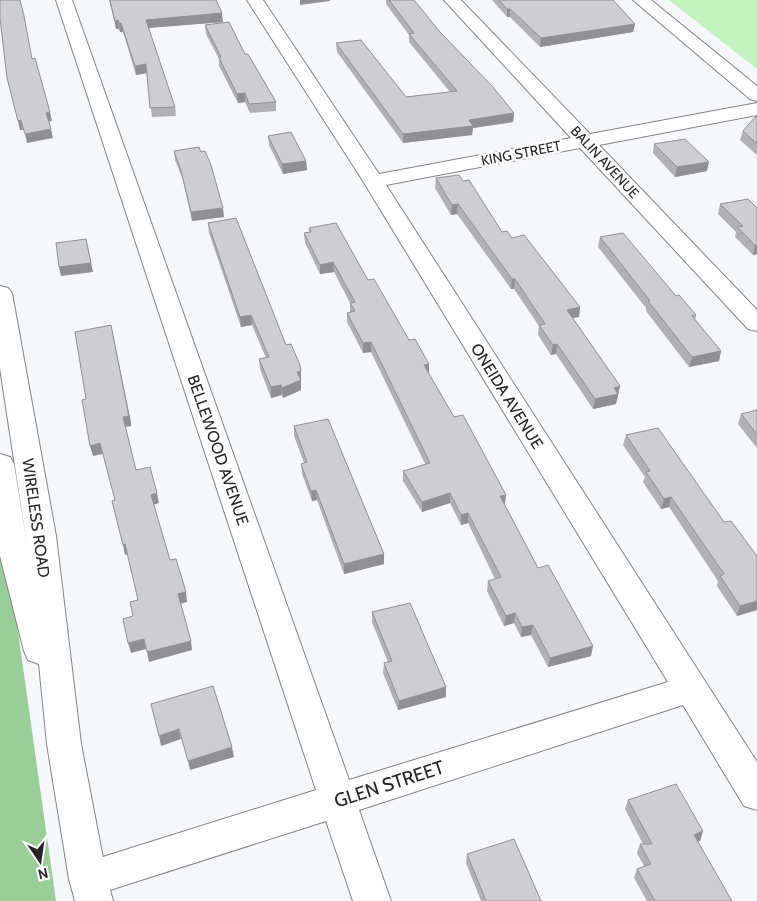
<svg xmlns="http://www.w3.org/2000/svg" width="757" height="901" viewBox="0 0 757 901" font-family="Cabin,sans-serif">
  <rect width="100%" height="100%" fill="#f6f7fb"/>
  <polygon fill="#c2f2c0" points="669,0 757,0 757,69"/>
  <polygon fill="#9ace98" points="0,504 55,894 56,901 0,901"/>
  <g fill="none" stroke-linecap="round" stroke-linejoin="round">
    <defs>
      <g id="minor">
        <polygon points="56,0 72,0 349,780 668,682 363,181 247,0 263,0 379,174 571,138 444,0 461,0 590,134 757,103 757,115 599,145 757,310 757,331 748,329 580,148 386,185 757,762 757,810 744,806 683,705 359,810 391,901 353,901 326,821 88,897 74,892 69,879 74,866 316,790"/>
        <polygon points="633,0 651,0 757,86 757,101 750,99"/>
      </g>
      <polygon id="secondary" points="0,286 8,288 12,293 56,536 81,744 107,879 113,901 75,901 69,879 47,744 39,664 28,660 24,651 0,556 0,454 10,457 14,464 27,545 0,368"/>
    </defs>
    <use href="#minor" stroke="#838487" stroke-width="2"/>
    <use href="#secondary" stroke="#838487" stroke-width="2"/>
    <use href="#minor" fill="#fff" fill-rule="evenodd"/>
    <use href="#secondary" fill="#fff" fill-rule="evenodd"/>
  </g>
  <g fill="#b1b0b4">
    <polygon points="109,0 216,0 223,22 148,28 175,107 176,116 152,117 147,73 136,75 123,32 120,32 119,29 116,29"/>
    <polygon points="386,0 414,0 440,32 514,113 513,122 473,128 472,135 403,143 337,52 336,43 406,97 450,92 409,42 409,35 386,4"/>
    <polygon points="492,0 613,0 635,24 633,32 540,47 510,17 507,17"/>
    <polygon points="205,25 245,54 276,102 276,111 250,113 245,102 238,103 219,66 219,59 206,34"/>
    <polygon points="757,117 757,155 740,140 743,131"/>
    <polygon points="268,136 306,161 307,170 283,174 269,145"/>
    <polygon points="654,144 707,171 675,177 653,153"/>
    <polygon points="174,151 224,217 192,221 183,180 175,160"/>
    <polygon points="436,178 463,181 502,232 512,238 580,307 579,317 573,318 620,386 616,404 593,409 556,354 551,355 538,335 539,326 514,289 511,289 457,214 451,215 435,188"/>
    <polygon points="748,199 757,254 753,255 735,237 736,232 718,214 720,204"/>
    <polygon points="208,223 286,345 301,381 301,390 283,398 282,395 271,398 260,369 259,359 266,358 252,325 241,327 209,233"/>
    <polygon points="309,228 368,280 409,340 505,505 538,568 591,656 548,667 531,635 521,637 514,623 504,626 487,591 488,581 495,579 468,523 461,525 450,503 422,512 403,481 403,471 425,464 371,352 363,353 347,322 347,313 350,312 350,303 334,272 320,274 305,243 304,233 309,232"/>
    <polygon points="600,237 676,296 696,315 695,320 721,351 719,361 689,367 646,311 646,308 598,247"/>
    <polygon points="757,410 757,448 738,424 741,414"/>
    <polygon points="294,426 384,554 384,564 344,574 317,500 312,501 302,474 301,464 304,463 294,436"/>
    <polygon points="626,435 757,610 737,616 717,586 718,581 669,507 661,509 643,482 645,477 623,445"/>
    <polygon points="372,612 446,687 446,697 398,710 383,673 384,663 388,662 372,622"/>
    <polygon points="628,800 703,831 700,841 697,841 732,901 647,901 634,878 637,869 644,866 637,853 640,844 643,844 625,809"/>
    <polygon points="467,854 541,901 481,901 466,863"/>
  </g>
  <g fill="#909092">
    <polygon points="300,0 330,0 330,1 300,5"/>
    <rect x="507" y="9" width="3" height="8"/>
    <polygon points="222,13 223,22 147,28 146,20"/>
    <polygon points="118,20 119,29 116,29 115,21"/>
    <polygon points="119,23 121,23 123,32 120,32"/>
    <polygon points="635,24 633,32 540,47 541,38"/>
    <polygon points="146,64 147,73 136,75 135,66"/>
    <polygon points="245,93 245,102 238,103 237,94"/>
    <polygon points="50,112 52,121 48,122 46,113"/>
    <polygon points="514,113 513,122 473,128 472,135 403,143 403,134 469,120"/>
    <polygon points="21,120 23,130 20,130 18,121"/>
    <polygon points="51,129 53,138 27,143 25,134"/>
    <polygon points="306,161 307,170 283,174 282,164"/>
    <polygon points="709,162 707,171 675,177 677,167"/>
    <polygon points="458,204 457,214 451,215 452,205"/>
    <polygon points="223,208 224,217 192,221 191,212"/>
    <polygon points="86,239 93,272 61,276 59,267"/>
    <polygon points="755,245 757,245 757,254 753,255"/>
    <polygon points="333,262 334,272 320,274 320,265"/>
    <polygon points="512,279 515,279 514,289 511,289"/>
    <polygon points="580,307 579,317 565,319 567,310"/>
    <polygon points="251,315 252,325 241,327 240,317"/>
    <polygon points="111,325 131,422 131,426 125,427 123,417"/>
    <polygon points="371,342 371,352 363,353 363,343"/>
    <polygon points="557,344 556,354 551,355 553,345"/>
    <polygon points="721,351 719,361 689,367 692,357"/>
    <polygon points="429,364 429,374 424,365"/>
    <polygon points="301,371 301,390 283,398 282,388 297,372"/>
    <polygon points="281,385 282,395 271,398 271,387"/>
    <polygon points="620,386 616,404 593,409 595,399 614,388"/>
    <polygon points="100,443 103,454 93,456 90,446"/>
    <polygon points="316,490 317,500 312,501 311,491"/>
    <polygon points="157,493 159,503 153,505 151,495"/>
    <polygon points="450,493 450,503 422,512 422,502"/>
    <polygon points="506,495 505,505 499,506 500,496"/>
    <polygon points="671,497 669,507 661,509 664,499"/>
    <polygon points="468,513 468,523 461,525 461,515"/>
    <polygon points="125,544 128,554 125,555 123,545"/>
    <polygon points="384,554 384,564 344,574 344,564"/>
    <polygon points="186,592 187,602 180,604 178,594"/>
    <polygon points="757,601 757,610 737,616 740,606"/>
    <polygon points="515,613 514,623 504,626 506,616"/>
    <polygon points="533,625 531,635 521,637 522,627"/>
    <polygon points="144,639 146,649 131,653 128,643"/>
    <polygon points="191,641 192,650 149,662 147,652"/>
    <polygon points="593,646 591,656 548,667 550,658"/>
    <polygon points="446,687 446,697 398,710 399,701"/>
    <polygon points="179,729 181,739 161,746 159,736"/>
    <polygon points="232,747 234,757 190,770 188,761"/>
    <polygon points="703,831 700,841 690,844 694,835"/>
  </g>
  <g fill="#cecdd1" stroke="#909092">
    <polygon points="0,0 20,0 24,16 32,59 35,58 50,112 46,113 51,129 25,134 21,120 18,121 7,78 0,18"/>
    <polygon points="110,0 216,0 222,13 146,20 175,107 150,108 146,64 135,66 121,23 119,23 118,20 115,21"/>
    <polygon points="389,0 414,0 440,32 493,87 514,113 469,120 473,126 403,134 336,43 361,40 406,97 457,91 409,34 414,33"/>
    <polygon points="499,0 613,0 635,24 541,38 510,9 507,9"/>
    <polygon points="229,22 245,54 248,54 276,102 249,104 245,93 237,94 219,58 221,57 205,25"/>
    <polygon points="756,116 757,117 757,144 743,131"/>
    <polygon points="291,132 306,161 282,164 268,136"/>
    <polygon points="685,139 709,162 677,167 654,144"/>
    <polygon points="199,147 201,152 205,151 211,165 223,208 191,212 181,171 174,151"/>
    <polygon points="459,175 463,181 469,180 502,232 507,231 512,238 524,235 580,307 567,310 620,386 614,388 618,394 595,399 557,344 553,345 539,325 545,324 515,279 512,279 458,204 452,205 436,178"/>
    <polygon points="748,199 757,208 757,245 755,245 737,227 743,226 720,204"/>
    <polygon points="236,218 286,345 291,344 300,365 301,371 297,372 301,380 282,388 281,385 271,387 259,359 269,357 251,315 240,317 208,223"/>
    <polygon points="336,223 368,280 374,279 409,340 415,339 429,364 424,365 454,417 463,415 506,495 500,496 538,568 548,565 593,646 550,658 533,625 522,627 515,613 506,616 488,581 501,577 468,513 461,515 450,493 422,502 403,471 430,463 371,342 363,343 347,313 355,311 350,303 355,302 333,262 320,265 304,233 311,232 309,228"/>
    <polygon points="623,233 676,296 679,295 696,315 692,316 721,351 692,357 648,301 650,301 600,237"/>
    <polygon points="86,239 91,263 59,267 56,243"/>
    <polygon points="111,325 128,412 129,416 123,417 136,470 150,467 157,493 151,495 170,560 176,559 186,592 178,594 191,641 147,652 144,639 128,643 123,619 133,616 130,602 138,600 125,544 123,545 112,501 115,500 100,443 90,446 82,400 86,399 75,332"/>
    <polygon points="757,410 757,434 741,414"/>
    <polygon points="328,419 384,554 344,564 316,490 311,491 301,464 307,462 294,426"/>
    <polygon points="658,428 724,522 731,521 757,556 757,601 740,606 720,576 724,574 671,497 664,499 646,472 650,471 626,435"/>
    <polygon points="410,603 446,687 399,701 384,663 392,661 372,612"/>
    <polygon points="213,686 232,747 188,761 179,729 159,736 151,704"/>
    <polygon points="676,784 703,831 694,835 732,901 655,901 637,869 651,864 640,844 652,844 628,800"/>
    <polygon points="514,839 541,901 486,901 467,854"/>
  </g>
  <g text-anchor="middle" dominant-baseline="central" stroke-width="5" stroke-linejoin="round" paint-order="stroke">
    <g font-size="14" fill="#262628" stroke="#fff">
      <text transform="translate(521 153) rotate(-11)">KING STREET</text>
      <text transform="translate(605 162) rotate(47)">BALIN AVENUE</text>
    </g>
    <g font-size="16" fill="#262628" stroke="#fff">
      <text transform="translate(507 396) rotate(58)">ONEIDA AVENUE</text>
      <text transform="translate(218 450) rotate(71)">BELLEWOOD AVENUE</text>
      <text transform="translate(36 518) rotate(82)">WIRELESS ROAD</text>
    </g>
    <g font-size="19" fill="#262628" stroke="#fff">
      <text transform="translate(389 784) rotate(-18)">GLEN STREET</text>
    </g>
  </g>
  <g transform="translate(40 861) rotate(167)" stroke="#ffffff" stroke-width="4" paint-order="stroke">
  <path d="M0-4L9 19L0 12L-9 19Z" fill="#262628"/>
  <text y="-8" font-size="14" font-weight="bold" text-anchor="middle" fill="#262628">N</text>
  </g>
</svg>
